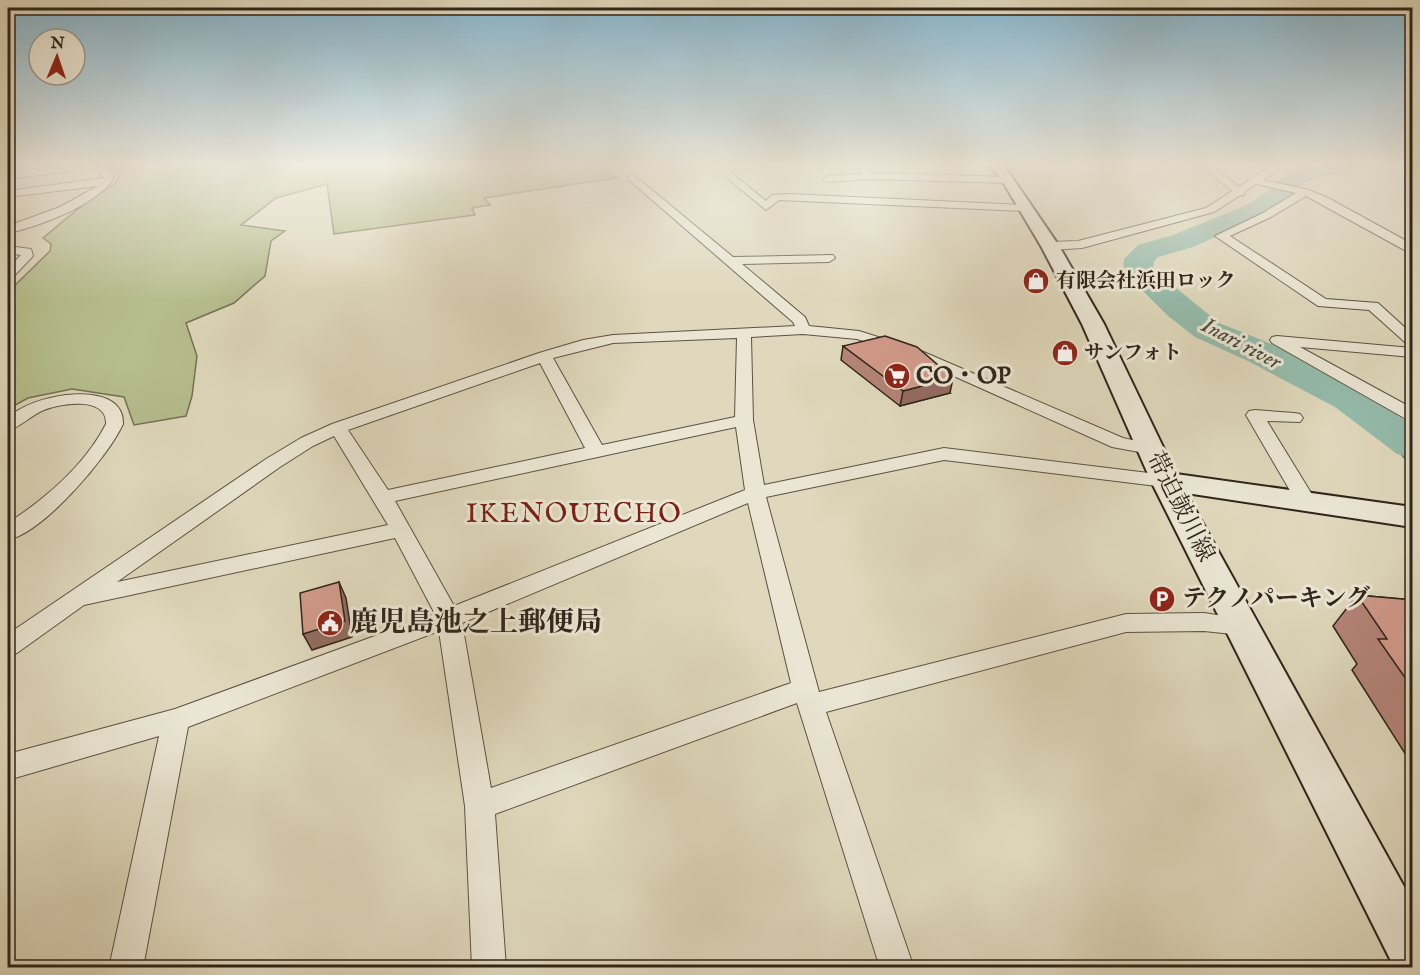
<svg xmlns="http://www.w3.org/2000/svg" width="1420" height="975" viewBox="0 0 1420 975" font-family="'IM FELL English','Noto Serif JP',serif">
  <rect width="100%" height="100%" fill="#dfd8bc"/>
  <filter id="stains"><feTurbulence type="fractalNoise" baseFrequency=".00333" numOctaves="4"/><feColorMatrix values="0 0 0 0 .2 0 0 0 0 .09 0 0 0 0 .02 0 0 0 .5 -.17"/></filter>
  <radialGradient id="worn" r=".72"><stop offset=".6" stop-color="#630" stop-opacity="0"/><stop offset="1" stop-color="#630" stop-opacity=".3"/></radialGradient>
  <polygon fill="#b6be8e" stroke="#737254" stroke-width="1.5" points="104,164 600,164 616,178 484,198 490,205 472,208 475,215 334,234 327,184 276,198 241,225 285,231 271,241 265,276 234,303 186,323 197,356 192,396 186,416 134,425 124,397 72,389 28,398 8,409 8,292 50,251 51,244 43,238 85,203 116,183 119,176"/>
  <polygon fill="#95bbab" stroke="#6d7f71" stroke-width="1.5" points="1289,355 1361,395 1412,427 1412,466 1385,437 1327,399 1258,360"/>
  <g fill="none" stroke-linecap="round" stroke-linejoin="round">
    <polyline stroke="#627063" stroke-width="1.5" points="1412,431 1289,362 1282,364 1283,367 1388,432 1412,457"/>
    <polygon fill="#95bbab" fill-rule="evenodd" points="1317,164 1366,164 1363,169 1328,175 1303,183 1287,200 1265,215 1193,247 1158,257 1154,261 1153,269 1219,323 1274,345 1363,391 1412,425 1412,458 1397,454 1335,407 1248,361 1195,337 1167,315 1123,271 1124,259 1138,245 1173,235 1247,205 1269,190 1287,173"/>
    <defs>
      <g id="street">
        <path d="M83 164H101L114 178C97 205 38 227 8 233V226L60 207 98 186 8 197V191L104 178 95 168 8 179V173Z"/>
        <polygon points="741,164 769,164 764,167 729,171 766,201 772,195 790,194 1026,205 1031,208 1026,211 779,200 766,210 716,169 721,166"/>
        <polygon points="855,164 865,164 872,173 1009,177 1014,180 1009,183 869,179 828,182 823,179 828,176 862,174"/>
        <polygon points="1199,164 1210,164 1239,187 1274,164 1285,164 1263,180 1309,190 1328,198 1412,244 1412,252 1408,252 1306,196 1271,217 1230,236 1326,299 1378,303 1412,334 1412,345 1407,344 1369,310 1318,306 1215,236 1263,213 1296,193 1256,184 1244,192 1244,195 1239,196 1214,212 1082,248 1050,250 1044,246 1050,242 1078,241 1206,208 1232,191"/>
        <path d="M629 176H635L733 257 833 255 835 258 829 262 742 264 805 317 809 326 859 331 919 350 1123 438 1156 445 1159 449 1156 453 1150 454 1112 447 909 356 857 339 803 334 751 337 753 420 764 485 944 448 1165 475 1172 477 1175 481 1172 485 1165 487 944 460 766 497 819 692 1126 614 1204 613 1250 620 1254 626 1250 632 1242 635 1204 631 1126 632 826 712 914 968H880L797 703 495 814 506 968H472L465 806 439 631 188 727 143 968H109L159 736 8 780V754L175 709 435 614 395 538 84 605 17 653 8 656V634L266 459 301 438 332 424 539 353 583 340 613 335 795 326 793 322 629 180ZM737 338 735 417 602 445 553 358 613 343ZM540 363 585 448 388 490 348 430ZM736 427 745 490 454 606 395 501ZM334 436 388 525 117 582 280 467 313 446ZM748 503 791 683 491 788 462 623Z"/>
        <polygon points="8,246 31,249 33,256 13,277 8,278 8,268 21,255 8,253"/>
        <polygon points="1277,336 1412,348 1412,357 1300,347 1412,408 1412,420 1406,419 1272,343 1270,340 1272,337"/>
        <path d="M66 395C87 393 124 394 123 424 108 457 44 532 8 540V523C45 499 85 465 106 424 107 396 61 403 44 410 31 415 20 428 8 430V417C25 404 44 398 66 395Z"/>
        <polygon points="1255,410 1294,413 1300,414 1303,418 1300,422 1267,421 1316,501 1313,506 1306,507 1299,506 1296,501 1246,415 1249,411"/>
      </g>
      <polygon id="secondary" points="989,164 1003,164 1059,246 1104,324 1176,474 1412,507 1412,527 1186,493 1412,901 1412,968 1394,967 1151,481 1082,324 1041,246 1003,182"/>
    </defs>
    <use href="#street" stroke="#5c5243" stroke-width="2"/>
    <use href="#secondary" stroke="#30251b" stroke-width="4"/>
    <use href="#street" fill="#eae6d3" fill-rule="evenodd"/>
    <use href="#secondary" fill="#eae6d3" fill-rule="evenodd"/>
  </g>
  <g fill="#b48478" stroke="#30251b" stroke-width="1.5">
    <polygon points="843,346 950,393 900,406 841,360"/>
    <polygon points="1357,595 1413,600 1413,766 1352,670 1357,664 1333,626"/>
  </g>
  <g fill="#926c61" stroke="#30251b" stroke-width="1.5">
    <polygon points="953,378 950,393 900,406 903,391"/>
    <polygon points="339,582 346,598 352,637 312,650 303,634"/>
  </g>
  <g fill="#d19a8b" stroke="#30251b" stroke-width="1.5">
    <polygon points="885,336 917,347 953,378 903,391 843,346"/>
    <polygon points="339,582 345,621 303,634 300,593"/>
    <polygon points="1357,595 1413,600 1413,689 1378,639 1387,639"/>
  </g>
  <linearGradient id="sky" x2="0" y2="1"><stop stop-color="#87b7d0"/><stop offset="0.55" stop-color="#f1ede1"/><stop offset="1" stop-color="#f1ede1" stop-opacity="0"/></linearGradient>
  <rect width="1420" height="300" fill="url(#sky)"/>
  <defs>
    <symbol id="shop-disc" viewBox="-11 -11 22 22"><circle r="9.5" fill="#8f2418" stroke="#eae6d3"/><path d="M-5-2.5h2.3a2.7 3.5 0 0 1 5.4 0H5L5.5 6h-11ZM-1.5-2.5h3a1.5 2.3 0 0 0-3 0Z" fill="#fff"/></symbol>
    <symbol id="supermarket-disc" viewBox="-11 -11 22 22"><circle r="9.5" fill="#8f2418" stroke="#eae6d3"/><path d="M-6-5.5h2.5l.6 2H6L4.5 2H-2.5L-4.4-4H-6ZM-1.5 3.2a1.3 1.3 0 1 0 .1 0ZM3 3.2a1.3 1.3 0 1 0 .1 0Z" fill="#fff"/></symbol>
    <symbol id="parking-disc" viewBox="-11 -11 22 22"><circle r="9.5" fill="#8f2418" stroke="#eae6d3"/><path d="M-3.5-5.5H1a3.5 3.5 0 0 1 0 7H-1V5.5H-3.5ZM-1-3.4V-.6H.8a1.4 1.4 0 0 0 0-2.8Z" fill="#fff"/></symbol>
    <symbol id="civic-disc" viewBox="-11 -11 22 22"><circle r="9.5" fill="#8f2418" stroke="#eae6d3"/><path d="M-.6-6.5H3V-4.5H.6V-3L4-1V1h2V6H-6V1h2V-1L-.6-3ZM-1.2 2.5V6h2.4V2.5Z" fill="#fff"/></symbol>
  </defs>
  <g fill-rule="evenodd">
    <use href="#shop-disc" x="1021" y="266" width="30" height="30"/>
    <use href="#shop-disc" x="1050" y="338" width="30" height="30"/>
    <use href="#supermarket-disc" x="882" y="361" width="30" height="30"/>
    <use href="#parking-disc" x="1147" y="584" width="30" height="30"/>
    <use href="#civic-disc" x="315" y="608" width="30" height="30"/>
  </g>
  <g text-anchor="middle" dominant-baseline="central" stroke-width="6" stroke-linejoin="round" paint-order="stroke">
    <g font-size="20" font-weight="bold" fill="#30251b" stroke="#eae6d3" text-anchor="start">
      <text x="1056" y="281">有限会社浜田ロック</text>
      <text x="1084" y="353">サンフォト</text>
    </g>
    <g font-size="22" font-style="italic" fill="#494a3f" stroke="#eae6d3">
      <text transform="translate(1241 344) rotate(28)">Inari river</text>
    </g>
    <g font-size="24" font-weight="bold" fill="#30251b" stroke="#eae6d3" text-anchor="start">
      <text x="916" y="376">CO・OP</text>
      <text x="1182" y="599">テクノパーキング</text>
    </g>
    <g font-size="24" fill="#30251b" stroke="#eae6d3">
      <text transform="translate(1180 507) rotate(63)">帯迫皷川線</text>
    </g>
    <g font-size="27" letter-spacing="1.5" fill="#7a1f14" stroke="#eae6d3">
      <text x="574" y="515">IKENOUECHO</text>
    </g>
    <g font-size="28" font-weight="bold" fill="#30251b" stroke="#eae6d3" text-anchor="start">
      <text x="350" y="623">鹿児島池之上郵便局</text>
    </g>
  </g>
  <rect width="1420" height="975" fill="none" stroke="#dfd8bc" stroke-width="30"/>
  <rect x="9" y="9" width="1402" height="957" fill="none" stroke="#30251b" stroke-width="3"/>
  <rect x="15" y="15" width="1390" height="945" fill="none" stroke="#30251b" stroke-width="1.5"/>
  <g transform="translate(57 57) rotate(2)"><circle r="28" fill="#eae6d3" stroke="#a09989" stroke-width="1.5"/>
  <path d="M0-4.5L10 22L0 15L-10 22Z" fill="#8f2418"/>
  <text y="-9" font-size="16" font-weight="bold" text-anchor="middle" fill="#30251b">N</text>
  </g>
  <rect width="100%" height="100%" filter="url(#stains)"/>
  <rect width="100%" height="100%" fill="url(#worn)"/>
</svg>
